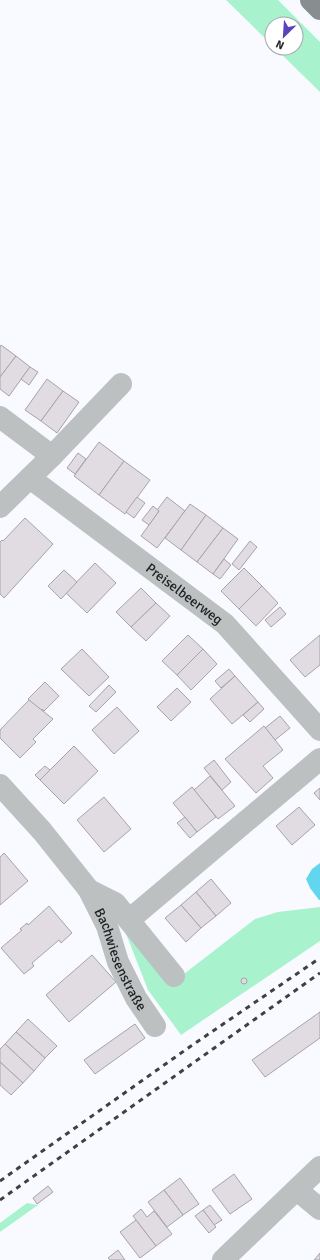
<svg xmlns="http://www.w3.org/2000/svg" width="320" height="1260" viewBox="0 0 320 1260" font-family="Signika,sans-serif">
  <rect width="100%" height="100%" fill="#f9faff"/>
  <g fill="#a8f3ce">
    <polygon points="226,0 278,0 320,42 320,92 275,48 296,48 296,24 272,24 272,45"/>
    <polygon points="320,907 320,941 181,1035 148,990 121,921 171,984 255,919 278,912"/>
    <polygon points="27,1203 38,1205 0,1232 0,1223"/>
  </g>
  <polygon fill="#62d6ee" points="320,863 320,900 319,900 310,888 306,879 312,869"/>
  <g fill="#e0dce2" stroke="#a7a3a9">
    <polygon points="1,345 16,356 0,377 0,347"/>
    <polygon points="16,356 30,367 9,396 0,389 0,377"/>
    <polygon points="30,367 38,372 29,385 21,379"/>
    <polygon points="47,379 63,391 41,421 25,410"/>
    <polygon points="63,391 79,402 57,433 41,421"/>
    <polygon points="99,442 124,461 99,495 74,476"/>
    <polygon points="78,453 86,459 75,474 67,468"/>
    <polygon points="124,461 150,480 125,514 99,495"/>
    <polygon points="137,497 145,503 134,518 126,512"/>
    <polygon points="167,497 185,511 157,548 141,536 159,511 157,510"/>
    <polygon points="190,504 206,515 181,550 165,538"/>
    <polygon points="153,506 159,511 149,525 142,520"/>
    <polygon points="206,515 223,528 197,562 181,550"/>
    <polygon points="25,518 53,544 4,598 0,594 0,542 2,540 3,541"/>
    <polygon points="223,528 238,539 213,574 197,562"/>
    <polygon points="250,541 257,547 239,570 232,564"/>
    <polygon points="224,559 231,565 220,579 213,574"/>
    <polygon points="95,563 116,583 87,613 66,593"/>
    <polygon points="244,568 262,586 239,609 221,591"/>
    <polygon points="64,570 77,582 61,599 48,586"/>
    <polygon points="262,586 278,603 256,626 239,609"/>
    <polygon points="141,588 156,603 131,627 116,612"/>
    <polygon points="156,603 170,616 146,641 131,627"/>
    <polygon points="280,607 286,614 271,627 265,620"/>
    <polygon points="188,635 203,649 177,675 162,661"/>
    <polygon points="320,635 320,665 305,677 290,660"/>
    <polygon points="82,649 109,677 89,696 61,669"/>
    <polygon points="203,649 217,664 191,690 177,675"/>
    <polygon points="229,669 235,676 221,688 215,681"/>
    <polygon points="235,676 258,702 232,724 210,699"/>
    <polygon points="45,682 59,696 44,711 42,709 40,711 28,699"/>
    <polygon points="109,685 116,692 96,712 89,706"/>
    <polygon points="177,688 191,702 171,721 157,707"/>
    <polygon points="29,700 53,719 33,739 36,742 20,758 0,738 0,730"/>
    <polygon points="258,702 264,709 250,722 243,715"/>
    <polygon points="117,707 139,731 114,754 92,730"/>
    <polygon points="280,716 290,728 275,740 265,728"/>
    <polygon points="264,726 283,750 263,766 273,778 256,793 225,759"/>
    <polygon points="74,746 98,771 64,804 40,780"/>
    <polygon points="214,760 231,782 222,790 204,768"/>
    <polygon points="45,766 50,770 40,780 35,775"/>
    <polygon points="210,776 235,806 218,819 194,790"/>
    <polygon points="192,787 216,817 197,832 173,803"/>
    <polygon points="320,788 320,800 314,793"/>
    <polygon points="104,797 131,829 104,852 77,820"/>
    <polygon points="299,807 315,825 292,845 276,826"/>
    <polygon points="185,817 197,832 190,838 177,823"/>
    <polygon points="4,853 28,881 0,905 0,857"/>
    <polygon points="211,879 231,903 216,916 196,892"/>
    <polygon points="196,892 216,916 201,928 181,905"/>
    <polygon points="181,905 201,928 186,942 165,918"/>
    <polygon points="49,906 72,933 61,943 59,940 32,963 34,966 24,974 1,948 22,930 20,929 27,923 28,925"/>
    <polygon points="92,955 116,982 69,1022 46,995"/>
    <circle cx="244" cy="981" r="3"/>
    <polygon points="320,1012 320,1038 265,1077 252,1060"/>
    <polygon points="28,1019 57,1046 45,1058 16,1032"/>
    <polygon points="135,1024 145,1038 95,1074 84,1060"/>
    <polygon points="16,1032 45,1058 34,1071 5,1044"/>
    <polygon points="5,1044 34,1071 23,1083 0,1062 0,1049"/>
    <polygon points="0,1062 23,1083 11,1095 0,1085"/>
    <polygon points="234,1174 252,1199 230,1214 212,1190"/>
    <polygon points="180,1178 199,1204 183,1215 164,1190"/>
    <polygon points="48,1186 53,1192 37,1204 33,1198"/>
    <polygon points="164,1190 183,1215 167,1227 148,1202"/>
    <polygon points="210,1205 222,1220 214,1225 203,1210"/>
    <polygon points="141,1209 147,1217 154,1211 172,1234 156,1246 133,1216"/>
    <polygon points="203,1210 216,1227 209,1233 195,1216"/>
    <polygon points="136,1220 156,1246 140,1258 120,1232"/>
    <polygon points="118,1250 125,1260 110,1260 108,1258"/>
    <polygon points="320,1253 320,1260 314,1260"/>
  </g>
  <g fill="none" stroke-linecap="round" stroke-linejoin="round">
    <g stroke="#bcc0c1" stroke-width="22">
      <polyline points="0,417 52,456 0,507"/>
      <polyline points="52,456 121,384"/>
      <path id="s1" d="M30 478 225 624 320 730"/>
      <path id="s2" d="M0 785 42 831 89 890 107 926 118 962 136 998 155 1026"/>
      <polyline points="89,890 115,903 174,976"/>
      <polyline points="129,920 320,759"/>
      <polyline points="297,1190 320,1209"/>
      <polyline points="223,1260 320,1167"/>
    </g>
    <polyline stroke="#878e90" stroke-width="22" points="311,0 320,9"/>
    <g stroke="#3f4044" stroke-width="3" stroke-dasharray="5 5" stroke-linecap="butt">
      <polyline points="0,1181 191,1046 320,958"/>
      <polyline points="0,1200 320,973"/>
    </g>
  </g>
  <g text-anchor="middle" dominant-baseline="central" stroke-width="3" stroke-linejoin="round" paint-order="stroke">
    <g font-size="14" fill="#212225" stroke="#fff">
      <text stroke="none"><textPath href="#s1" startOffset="193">Preiselbeerweg</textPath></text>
      <text stroke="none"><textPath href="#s2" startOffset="214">Bachwiesenstraße</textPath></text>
    </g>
  </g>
  <g transform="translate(284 36) rotate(205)"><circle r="19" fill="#ffffff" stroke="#a6a7a8"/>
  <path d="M0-3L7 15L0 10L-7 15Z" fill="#5b43bb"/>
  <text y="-6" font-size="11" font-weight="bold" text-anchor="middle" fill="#212225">N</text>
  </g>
</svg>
